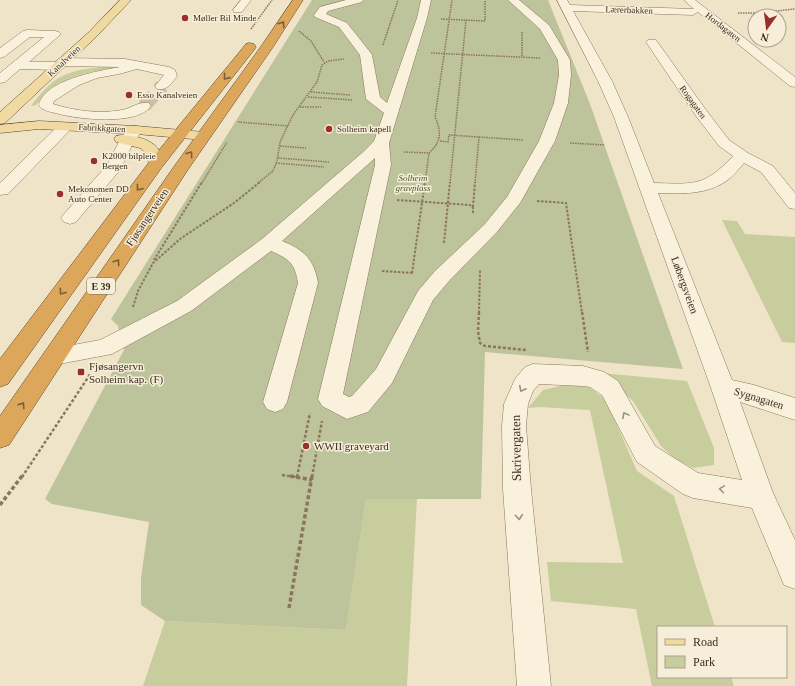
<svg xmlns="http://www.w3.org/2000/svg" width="795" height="686" viewBox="0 0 795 686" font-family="'Times New Roman',serif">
  <rect width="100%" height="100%" fill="#efe4c8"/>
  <g fill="#c7cd9c">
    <path d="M112 66H126C106 70 81 71 63 82 53 88 44 97 36 105L31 106C57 71 71 70 112 66Z"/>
    <polygon points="722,220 737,221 745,234 795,237 795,343 782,342"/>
    <polygon points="601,373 687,381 714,448 714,465 693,468 675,459 661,446 633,401"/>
    <polygon points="565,385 589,387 606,400 637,471 674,496 715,627 658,627 658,677 731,677 734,686 652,686 636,609 551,601 547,562 623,563 590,410 540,407 528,408 543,390"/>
    <polygon points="417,498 407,686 143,686 165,621 346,630 366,499"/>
  </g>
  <polygon fill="#bdc39b" points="312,0 548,0 590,104 683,369 485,352 481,499 366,499 346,630 165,621 141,605 141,578 149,522 52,504 45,499 124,350 118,326 111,319"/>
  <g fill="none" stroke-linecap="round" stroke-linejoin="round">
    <polyline stroke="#cbc0a6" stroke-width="14" stroke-dasharray="14 8" stroke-linecap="butt" points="144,106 162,86"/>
    <defs>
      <g id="minor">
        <polygon points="241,0 251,0 242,12 234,12 233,10"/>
        <path d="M346 0H363L362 2 328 11 326 14 347 23 370 52 372 55 380 97 387 103 417 18 421 0H431L427 18 389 143 391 165 343 394 349 397 352 396 376 369 418 291 435 271 484 225 507 197 539 141 554 103 559 75 558 60 540 29 508 0H519L549 25 570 60 571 75 568 103 555 141 520 203 496 233 449 281 433 300 392 383 368 412 347 419 322 406 318 399 375 165V158L282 241C304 250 314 259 318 283L287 402 283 409 275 412 267 409 263 402 298 283C295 263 289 259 271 251L191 311 112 354 54 365 46 362 43 356 46 350 100 340 177 301 262 239 362 153 374 141 384 113 366 99 360 55 339 27 315 17 314 15 320 7Z"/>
        <path d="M557 0H567L570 5 694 9 684 0H695L795 77V87L790 86 698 12 693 15 573 11 612 81 628 117 654 183C694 184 704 187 733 156L719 146 696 116 646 42 648 40H656L706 110 729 140 748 153 773 166 795 193V209L789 208 761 172 744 163C739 169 734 175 729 179 709 195 681 194 658 193L732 380 754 385 795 398V420L740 402 773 493 795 540V589L784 585 752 508 693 498 683 494 637 462 602 395 590 387 583 386 539 384 533 391 528 404 526 426 531 489 551 686H517L503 489 502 426 504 404 515 379 525 367 533 364 583 366 604 372 618 381 655 446 698 473 742 480 711 388 614 117 598 81Z"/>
        <path d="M27 30 55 31 59 32 61 34 29 62H56L58 59 62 58 125 59 169 67 175 70 177 76C172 83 167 91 157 89L155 86 164 75 137 69 119 74 97 78 79 85 54 101 53 104C75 111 100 114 122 110 132 108 139 101 149 103L151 106C137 126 79 119 59 114 52 112 43 111 39 106 43 80 98 71 120 67L64 66 62 69 58 70 20 69 5 82 0 83V73L44 37H30L4 57 0 58V48L23 31Z"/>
        <polygon points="65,123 70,124 72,127 70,130 8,194 0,195 0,183 60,124"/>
        <polygon points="136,126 141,127 143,130 134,141 120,170 76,222 70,224 64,222 61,218 64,214 107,165 122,136 131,127"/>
      </g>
      <g id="major">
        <polygon points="120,0 131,0 97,36 5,123 0,124 0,112 89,32"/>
        <polygon points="39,121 136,126 204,132 209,133 211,136 209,139 204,140 136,134 39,129 0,133 0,125"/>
        <path d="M121 135C141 136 161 141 164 164L162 167 156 169 150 167 146 153 140 148 116 142 114 139 116 136Z"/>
      </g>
      <g id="highway">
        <polygon points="293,0 303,0 273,47 187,171 9,445 0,448 0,416 173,168 262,45"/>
        <polygon points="250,43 254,44 256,47 254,50 162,167 8,384 0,387 0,359 150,161 246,44"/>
      </g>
    </defs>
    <use href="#minor" stroke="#8b765d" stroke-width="1"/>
    <use href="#major" stroke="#594531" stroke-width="1"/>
    <use href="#highway" stroke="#594531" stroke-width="1"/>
    <g stroke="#8b765d" stroke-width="1.5" stroke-dasharray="1.5 1" stroke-linecap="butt">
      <polyline points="738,13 757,13 795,9"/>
      <polyline points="441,19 485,21 485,0"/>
      <polyline points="251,29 272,0"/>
      <polyline points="299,31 311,41 324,62"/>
      <polyline points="522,32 522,57"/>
      <polyline points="383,45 398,0"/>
      <polyline points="431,53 540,58"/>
      <polyline points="311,92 350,95"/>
      <polyline points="308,97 353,100"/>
      <polyline points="300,107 321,107"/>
      <polyline points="238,122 288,126"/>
      <polyline points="440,141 448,142 449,135 523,140"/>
      <polyline points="570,143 605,145"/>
      <polyline points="280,146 306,148"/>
      <path d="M404 152 429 153C441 142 442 132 435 117L452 0"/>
      <polyline points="278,158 329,162"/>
      <polyline points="276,163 324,167"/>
      <polyline points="202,183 227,142"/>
      <polyline points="258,183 273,171 277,161 280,142 293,115 317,82 322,65 328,61 344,59"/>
      <polyline points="425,183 429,153"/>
      <polyline points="450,183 466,20"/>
      <polyline points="475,183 479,137"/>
    </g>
    <g stroke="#8b765d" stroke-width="2" stroke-dasharray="2.5 1.5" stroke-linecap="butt">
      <polyline points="397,200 470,205 473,208 473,214"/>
      <polyline points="537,201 566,203 582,313"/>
      <polyline points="473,207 475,182"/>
      <polyline points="444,243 450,182"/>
      <polyline points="154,260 202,182"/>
      <polyline points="382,271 413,273"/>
      <polyline points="412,273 425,182"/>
      <polyline points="133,307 138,291 153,263 180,239 234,203 260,182"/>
      <polyline points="479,313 480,270"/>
    </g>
    <g stroke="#8b765d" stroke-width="2.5" stroke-dasharray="3 2" stroke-linecap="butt">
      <polyline points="479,312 478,331 480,343 485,346 526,350"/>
      <polyline points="582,312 588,352"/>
      <polyline points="282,475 296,477"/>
      <polyline points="22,477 91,373"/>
      <polyline points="297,477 310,413"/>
      <polyline points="312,477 322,421"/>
    </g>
    <g stroke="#8b765d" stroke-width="3.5" stroke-dasharray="4 2.5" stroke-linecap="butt">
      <polyline points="290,476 312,480"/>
      <polyline points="297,478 297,476"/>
      <polyline points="0,505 22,476"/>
      <polyline points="289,608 312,476"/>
    </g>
    <use href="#minor" fill="#f9f1dc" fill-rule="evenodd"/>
    <use href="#major" fill="#f1daa1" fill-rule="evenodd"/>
    <use href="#highway" fill="#dca65b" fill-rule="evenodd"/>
  </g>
  <defs><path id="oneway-chevron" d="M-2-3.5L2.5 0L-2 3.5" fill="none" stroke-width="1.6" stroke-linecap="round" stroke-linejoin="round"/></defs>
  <g stroke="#7c5e38">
    <use href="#oneway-chevron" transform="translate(282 24) rotate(-56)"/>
    <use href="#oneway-chevron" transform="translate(226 77) rotate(129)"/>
    <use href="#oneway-chevron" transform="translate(190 154) rotate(-54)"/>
    <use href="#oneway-chevron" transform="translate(139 188) rotate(127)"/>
    <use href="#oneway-chevron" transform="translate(117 262) rotate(-56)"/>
    <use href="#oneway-chevron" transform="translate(62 292) rotate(126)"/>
    <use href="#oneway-chevron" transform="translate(22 405) rotate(-57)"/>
  </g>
  <g stroke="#9a907e">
    <use href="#oneway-chevron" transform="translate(522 389) rotate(116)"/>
    <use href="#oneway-chevron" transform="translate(625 415) rotate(-118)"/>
    <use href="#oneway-chevron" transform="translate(722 489) rotate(-171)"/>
    <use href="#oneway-chevron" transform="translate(519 517) rotate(85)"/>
  </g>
  <g fill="#9a2e2d" stroke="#f6eed8" stroke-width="1.5">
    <circle cx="185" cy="18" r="4"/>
    <circle cx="129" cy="95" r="4"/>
    <circle cx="329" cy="129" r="4"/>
    <circle cx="94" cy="161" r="4"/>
    <circle cx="60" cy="194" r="4"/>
    <rect x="77" y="368" width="8" height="8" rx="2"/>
    <circle cx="306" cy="446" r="4"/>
  </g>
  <g text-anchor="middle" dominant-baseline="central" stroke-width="3" stroke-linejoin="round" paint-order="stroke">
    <g font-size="9" fill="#3c2e20" stroke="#f6eed8">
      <text transform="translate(629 10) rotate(2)">Lærerbakken</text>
      <text transform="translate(723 27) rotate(38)">Hordagaten</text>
      <text transform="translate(64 61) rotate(-43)">Kanalveien</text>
      <text transform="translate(693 102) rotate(54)">Rogagaten</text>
      <text transform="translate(102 128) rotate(3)">Fabrikkgaten</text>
    </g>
    <g font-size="9" fill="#3c2e20" stroke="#f6eed8" text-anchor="start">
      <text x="193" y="18">Møller Bil Minde</text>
      <text x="137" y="95">Esso Kanalveien</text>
      <text x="337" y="129">Solheim kapell</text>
      <text x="102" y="156">K2000 bilpleie<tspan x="102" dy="10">Bergen</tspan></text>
      <text x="68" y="189">Mekonomen DD<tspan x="68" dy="10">Auto Center</tspan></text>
    </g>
    <g font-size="9" font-style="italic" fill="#4b5827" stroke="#f6eed8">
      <text x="413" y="178">Solheim<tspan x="413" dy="10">gravplass</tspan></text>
    </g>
    <rect fill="#f6eed8" stroke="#746857" stroke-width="1" x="87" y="278" width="28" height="16" rx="3"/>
    <g font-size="10" font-weight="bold" fill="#3c2e20">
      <text x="101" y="286">E 39</text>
    </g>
    <g font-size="11" fill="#3c2e20" stroke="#f6eed8">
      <text transform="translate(147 217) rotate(-56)">Fjøsangerveien</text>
      <text transform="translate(685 285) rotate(70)">Løbergsveien</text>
      <text transform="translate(759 398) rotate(17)">Sygnagaten</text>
    </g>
    <g font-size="11" fill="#3c2e20" stroke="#f6eed8" text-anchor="start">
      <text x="89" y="366">Fjøsangervn<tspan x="89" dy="13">Solheim kap. (F)</tspan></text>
      <text x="314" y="446">WWII graveyard</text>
    </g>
    <g font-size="13" fill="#3c2e20" stroke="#f6eed8">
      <text transform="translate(516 448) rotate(-91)">Skrivergaten</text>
    </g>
  </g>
  <rect x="657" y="626" width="130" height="52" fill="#f6eed8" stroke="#aca18e"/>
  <rect x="665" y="639" width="20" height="6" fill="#f1daa1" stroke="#aca18e"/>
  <text x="693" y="646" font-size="12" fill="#3c2e20">Road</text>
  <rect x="665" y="656" width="20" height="12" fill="#c7cd9c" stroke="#aca18e"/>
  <text x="693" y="666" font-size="12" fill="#3c2e20">Park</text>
  <g transform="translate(767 28) rotate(194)"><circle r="19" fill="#f6eed8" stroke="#aca18e"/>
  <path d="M0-3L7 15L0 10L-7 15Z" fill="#9a2e2d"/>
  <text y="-6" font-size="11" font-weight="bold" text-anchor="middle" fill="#3c2e20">N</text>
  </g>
</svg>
